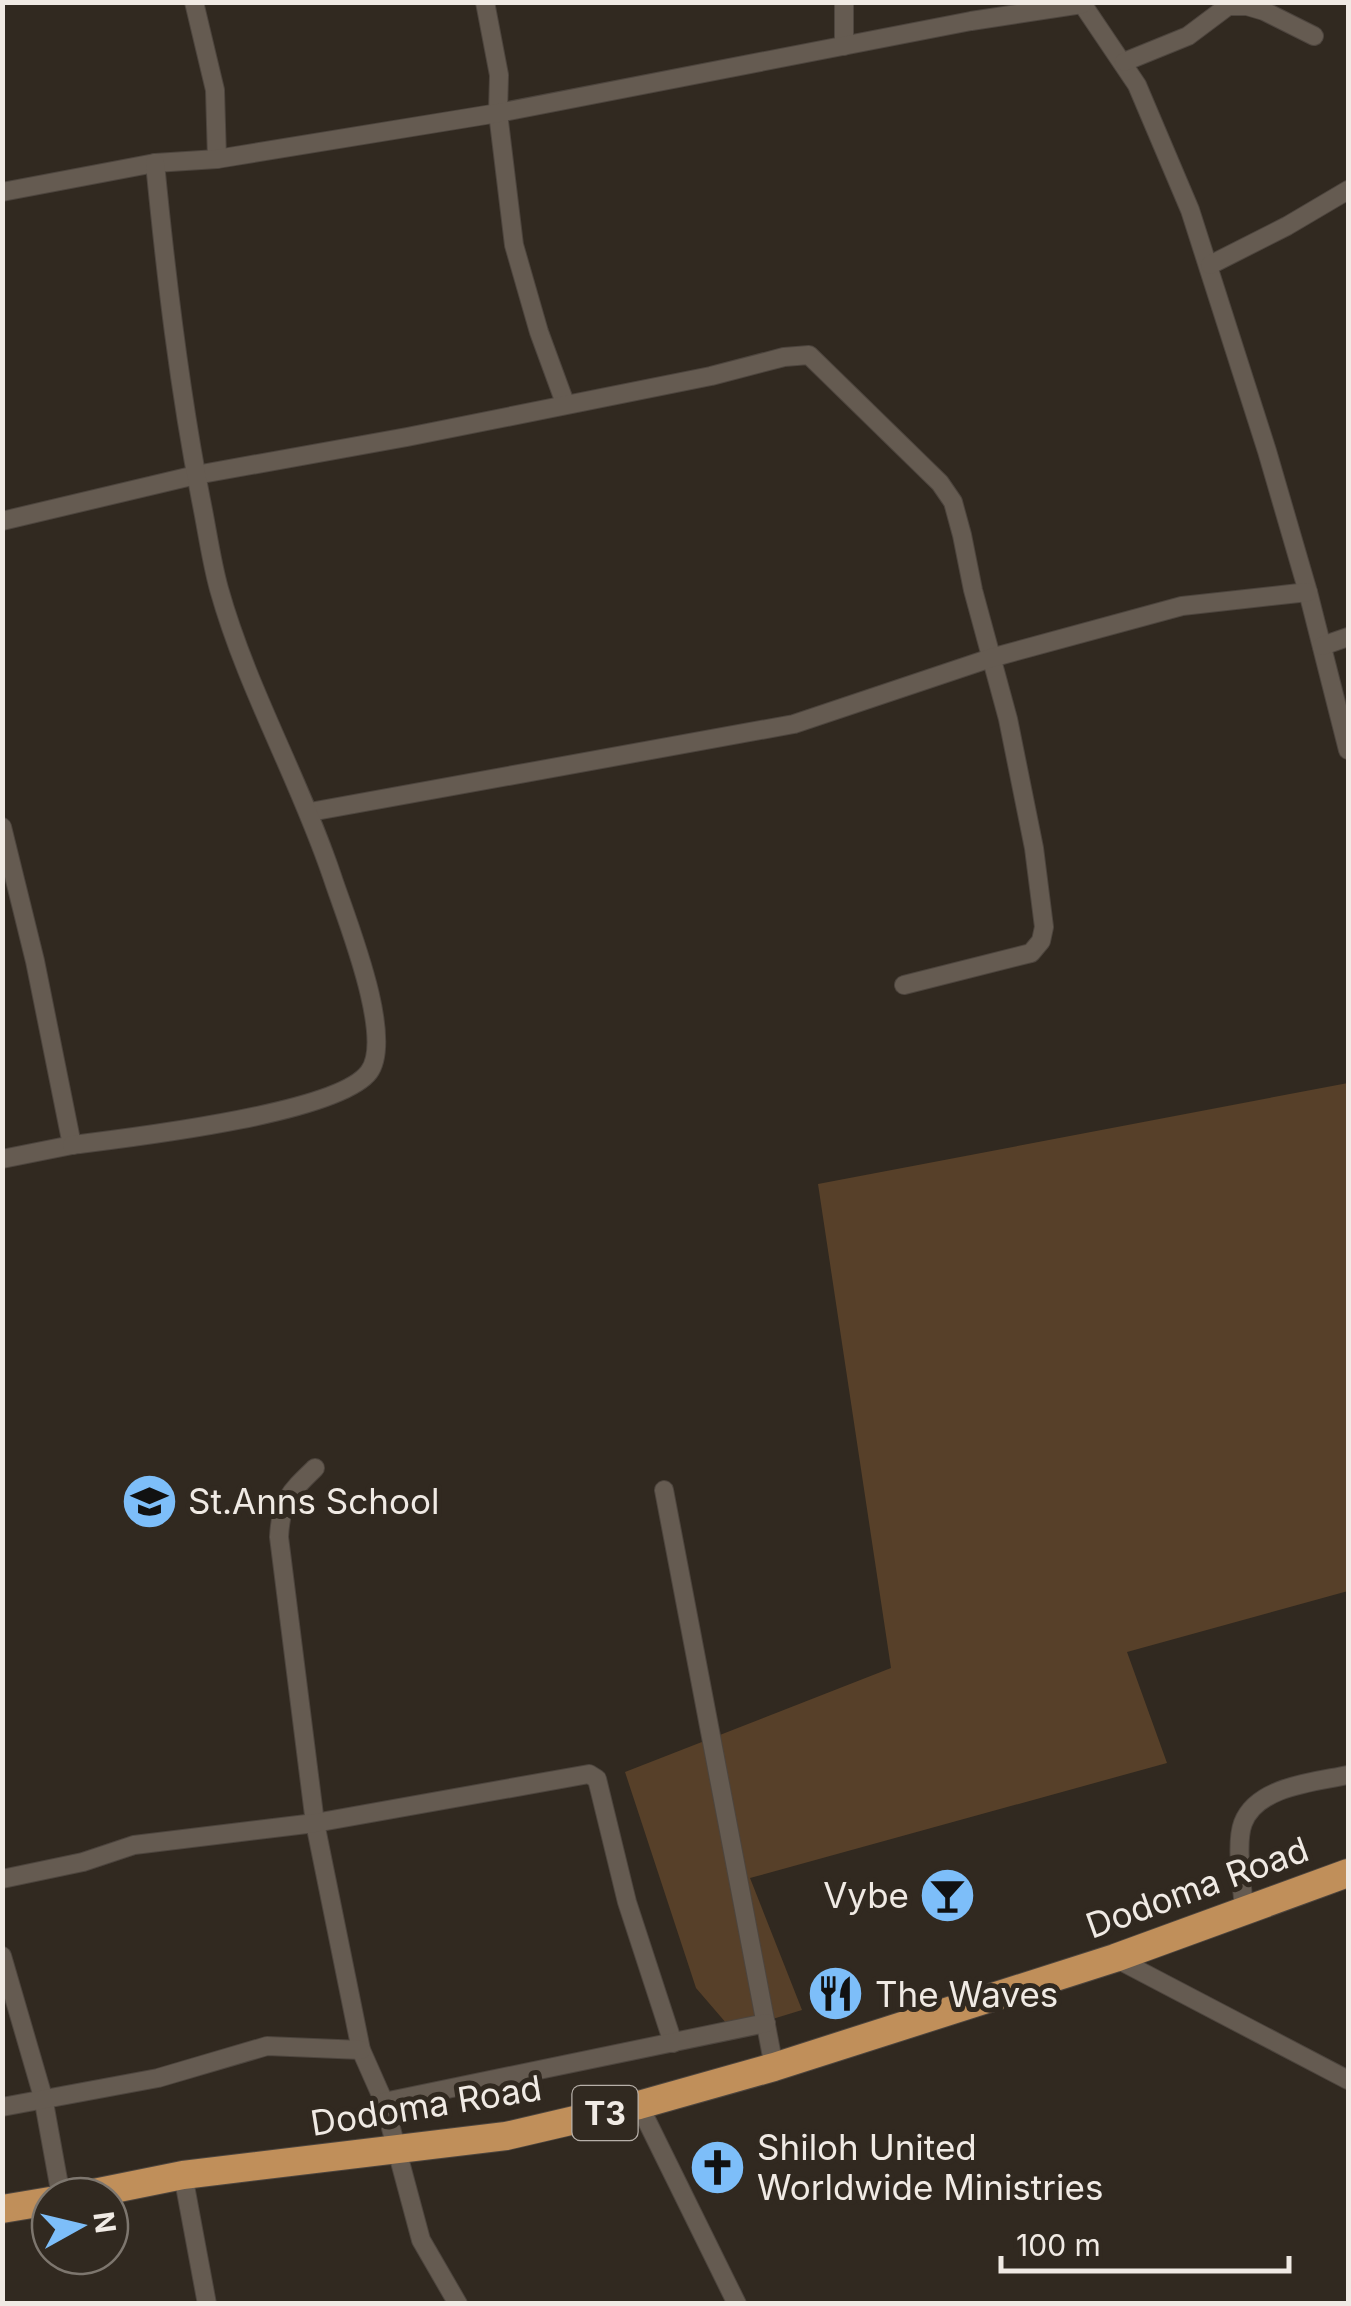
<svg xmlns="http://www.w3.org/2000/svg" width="1351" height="2306" viewBox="0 0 1351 2306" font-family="Inter,sans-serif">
  <rect width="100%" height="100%" fill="#312920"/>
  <polygon fill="#574029" points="1348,1083 1348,1591 1127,1652 1167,1763 750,1878 802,2010 733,2031 696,1988 625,1772 891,1668 818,1184"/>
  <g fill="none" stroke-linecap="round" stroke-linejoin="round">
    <defs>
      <g id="minor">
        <polyline points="194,2 215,90 217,159"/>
        <polyline points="485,2 499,75 498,113 514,245 539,332 565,403"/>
        <polyline points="1081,2 1137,85 1190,210 1267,451 1308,592 1348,750"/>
        <polyline points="844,46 844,2"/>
        <polyline points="1124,62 1188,36 1228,6 1247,6 1264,11 1314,36"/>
        <polyline points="2,192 155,163 217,159 498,113 971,21 1082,4"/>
        <polyline points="1210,265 1287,226 1348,190"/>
        <polyline points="2,521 196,475 407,437 711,376 784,357 809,355 940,483 953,502 962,535 973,590 1008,719 1034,848 1044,927 1041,941 1031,953 904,985"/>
        <polyline points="1322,646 1348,637"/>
        <polyline points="310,812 794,724 991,658 1182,606 1308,592"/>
        <polyline points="2,827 35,961 72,1145 2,1159"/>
        <path d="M72 1145C127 1138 338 1114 369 1072 395 1037 345 916 332 876 299 778 247 689 219 589 211 560 207 529 201 500 179 388 166 276 155 163"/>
        <path d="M315 1468C289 1493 281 1500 279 1537L315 1823 361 2050 384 2102 421 2240 458 2304"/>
        <polyline points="664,1490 774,2067"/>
        <polyline points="2,1879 83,1862 134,1845 315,1823 589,1774 597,1779 627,1902 673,2043"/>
        <path d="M1244 1911C1243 1888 1235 1844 1243 1823 1257 1786 1315 1782 1348 1775"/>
        <polyline points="2,1956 43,2097 61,2196"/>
        <polyline points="1115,1958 1348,2080"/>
        <polyline points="384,2102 766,2023"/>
        <polyline points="639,2105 737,2304"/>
        <polyline points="2,2107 158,2078 267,2046 361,2050"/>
        <polyline points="183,2175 207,2304"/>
      </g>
      <g id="trunk">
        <polyline points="79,2196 183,2175 506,2136 639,2105 774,2067 1115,1958 1348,1873"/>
        <polyline points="2,2209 50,2201"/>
      </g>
    </defs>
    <use href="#minor" stroke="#4d453e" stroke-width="20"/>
    <use href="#trunk" stroke="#4d453e" stroke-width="30"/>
    <use href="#minor" stroke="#655b51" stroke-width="18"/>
    <use href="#trunk" stroke="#c08f5a" stroke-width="28"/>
  </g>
  <defs>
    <symbol id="school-disc" viewBox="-11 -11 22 22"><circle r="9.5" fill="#7dbef9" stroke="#312920"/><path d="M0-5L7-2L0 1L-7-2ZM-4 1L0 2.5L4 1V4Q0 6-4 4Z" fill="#111"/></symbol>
    <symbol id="bar-disc" viewBox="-11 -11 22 22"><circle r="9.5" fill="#7dbef9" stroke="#312920"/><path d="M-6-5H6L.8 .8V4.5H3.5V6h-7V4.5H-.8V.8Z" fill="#111"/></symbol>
    <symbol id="restaurant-disc" viewBox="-11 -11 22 22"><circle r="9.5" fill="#7dbef9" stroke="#312920"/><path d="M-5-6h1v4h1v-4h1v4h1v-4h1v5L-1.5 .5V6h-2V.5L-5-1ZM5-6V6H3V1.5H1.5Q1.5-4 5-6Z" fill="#111"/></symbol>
    <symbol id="church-disc" viewBox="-11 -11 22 22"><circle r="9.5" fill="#7dbef9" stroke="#312920"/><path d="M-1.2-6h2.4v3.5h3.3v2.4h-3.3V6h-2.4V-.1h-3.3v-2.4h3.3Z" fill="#111"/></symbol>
  </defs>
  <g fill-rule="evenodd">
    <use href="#school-disc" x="118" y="1470" width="63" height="63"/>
    <use href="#bar-disc" x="916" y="1864" width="63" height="63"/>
    <use href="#restaurant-disc" x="804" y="1962" width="63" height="63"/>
    <use href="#church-disc" x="686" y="2136" width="63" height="63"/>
  </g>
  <g text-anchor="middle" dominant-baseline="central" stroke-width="10" stroke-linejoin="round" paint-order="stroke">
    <rect fill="#312920" stroke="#b7b0a9" stroke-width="2.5" x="572.5" y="2086" width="65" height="54" rx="8"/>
    <g font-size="32" font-weight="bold" fill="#f0eae4">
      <text x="605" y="2113">T3</text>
    </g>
    <g font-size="35" fill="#f0eae4" stroke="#312920" text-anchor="start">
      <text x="188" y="1501">St.Anns School</text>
      <text x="909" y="1895" text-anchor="end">Vybe</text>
      <text x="875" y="1994">The Waves</text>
      <text x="757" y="2147">Shiloh United<tspan x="757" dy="40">Worldwide Ministries</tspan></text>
    </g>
    <g font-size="35" fill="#f0eae4" stroke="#312920">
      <text transform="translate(1197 1887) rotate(-20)">Dodoma Road</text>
      <text transform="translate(426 2105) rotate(-9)">Dodoma Road</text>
    </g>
  </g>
  <rect width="1351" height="2306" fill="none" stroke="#f0eae4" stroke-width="10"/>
  <g transform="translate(80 2226) rotate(82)"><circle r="48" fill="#312920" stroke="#7d766e" stroke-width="2.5"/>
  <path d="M0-8L18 38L0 25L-18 38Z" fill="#7dbef9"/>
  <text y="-15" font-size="28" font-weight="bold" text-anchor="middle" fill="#f0eae4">N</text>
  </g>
  <path d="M1001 2256v15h288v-15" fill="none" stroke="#f0eae4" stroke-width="5"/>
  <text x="1016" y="2256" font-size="30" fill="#f0eae4" stroke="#312920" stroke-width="8" paint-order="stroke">100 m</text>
</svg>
